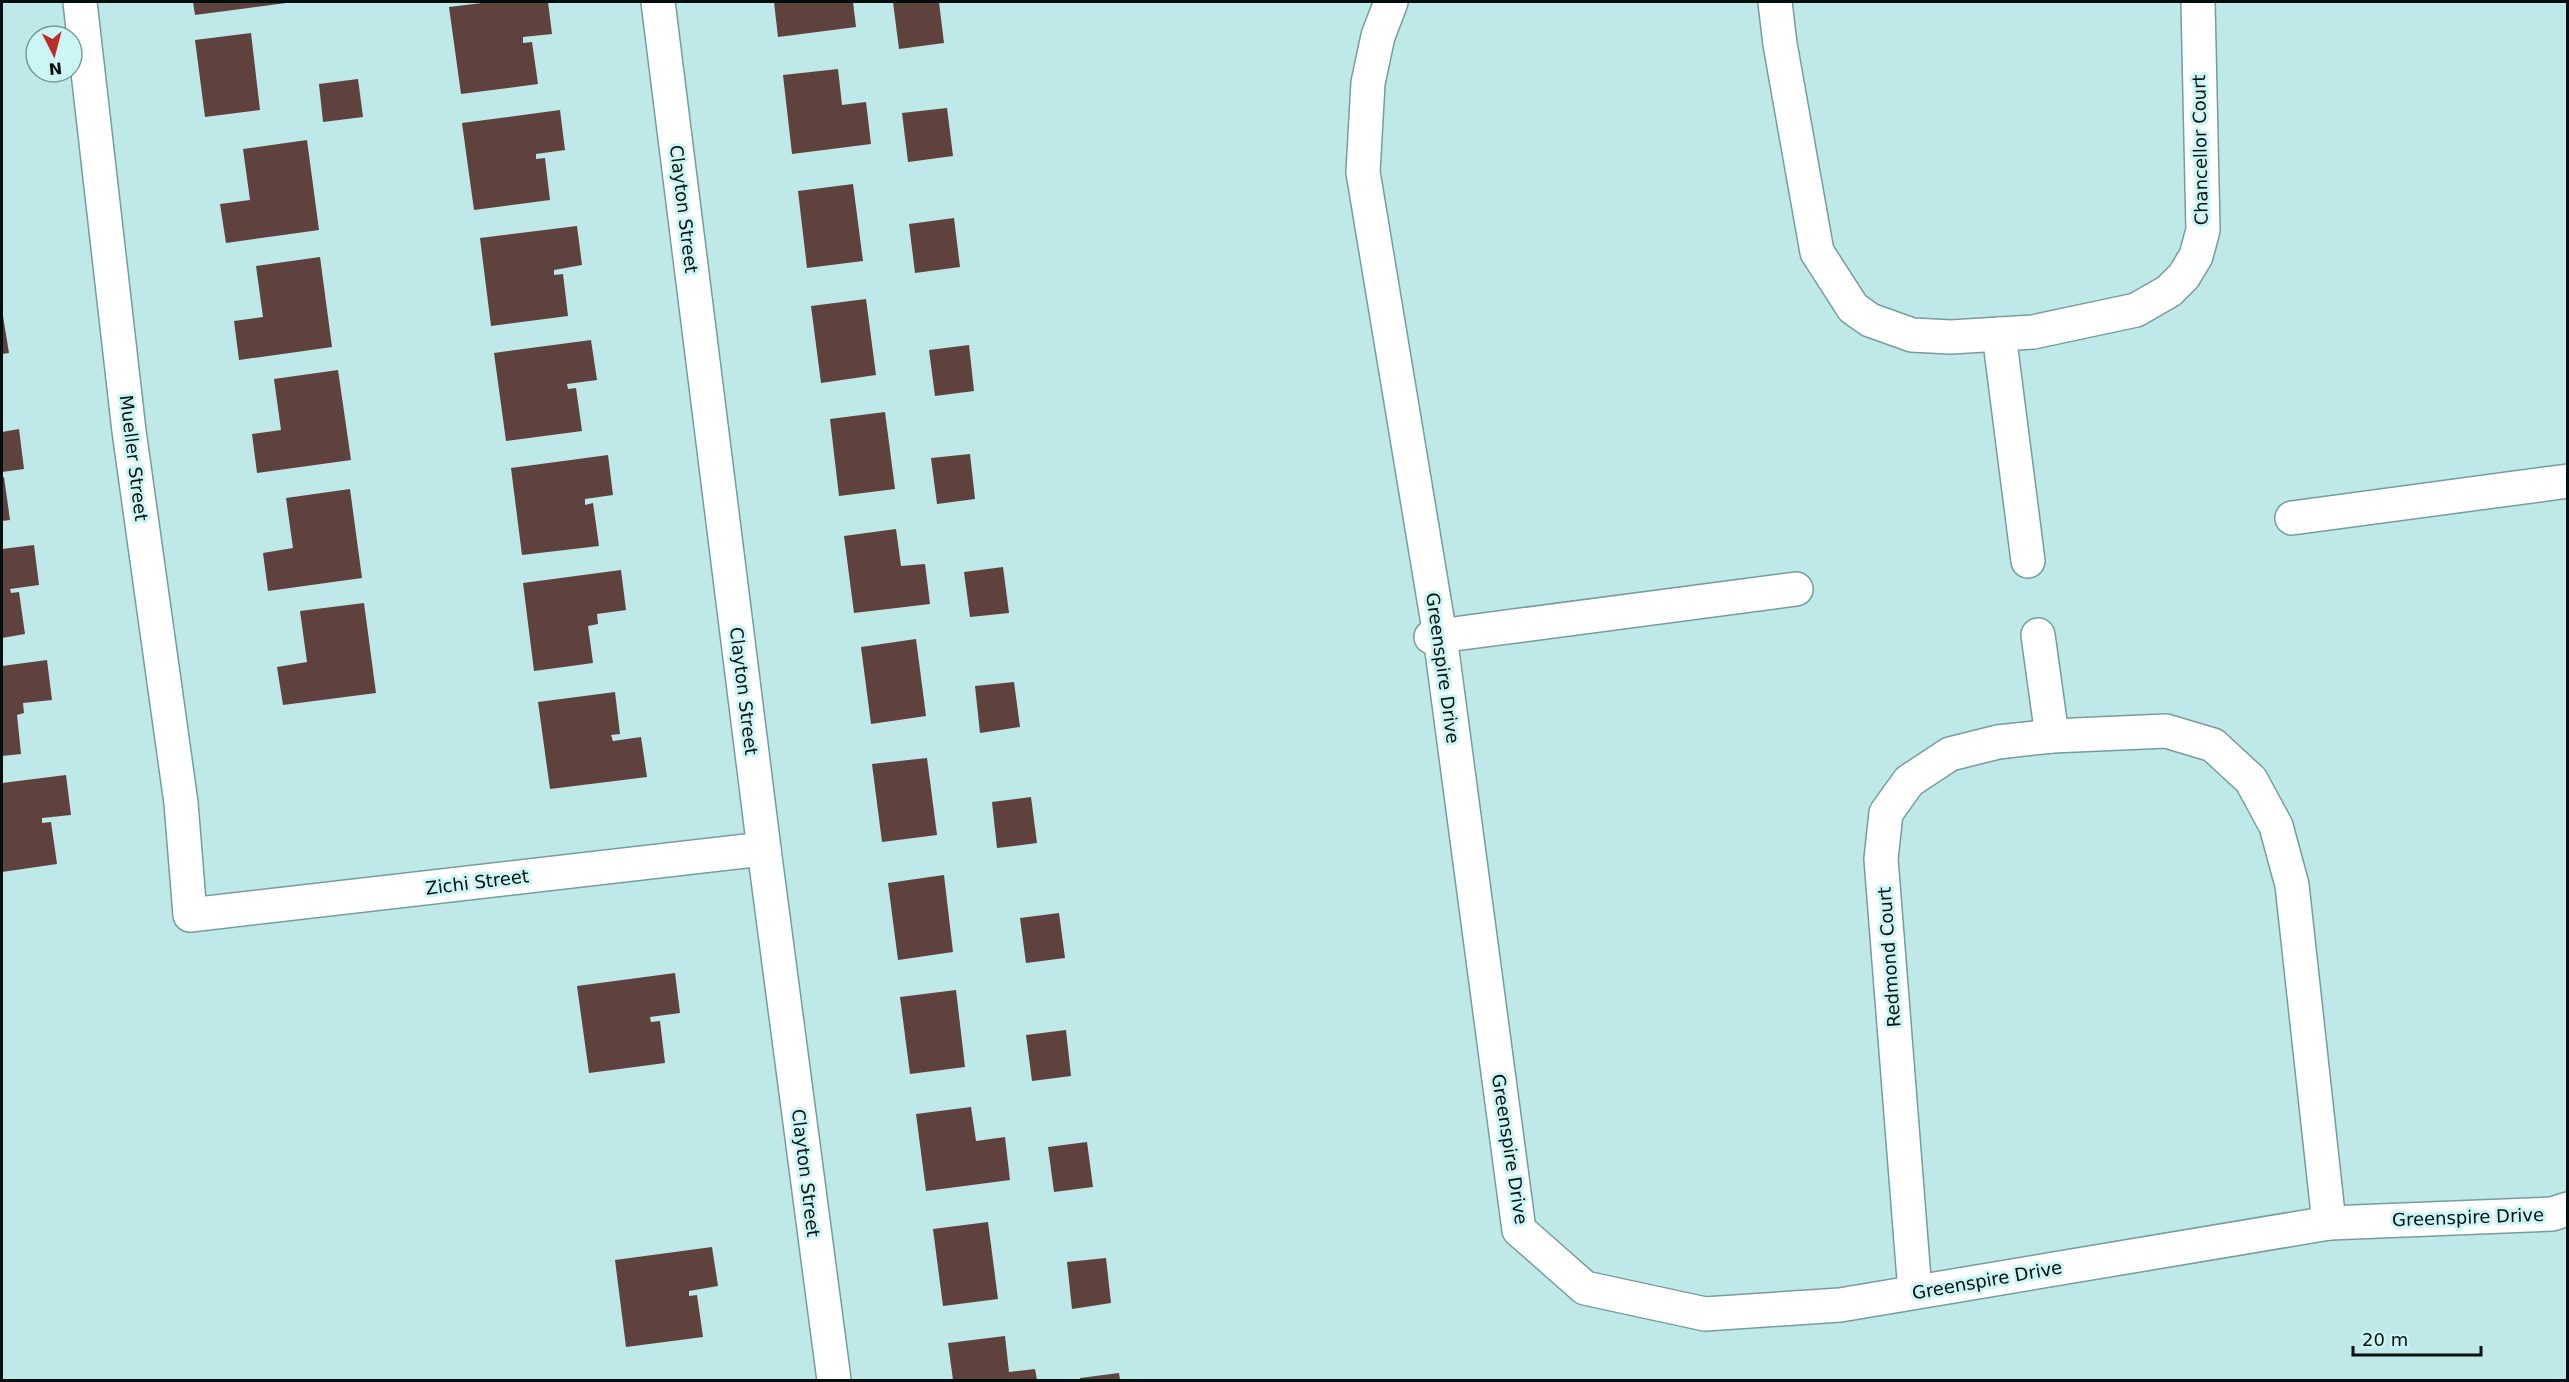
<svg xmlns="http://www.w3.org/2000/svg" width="2569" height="1382" viewBox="0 0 2569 1382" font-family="'DejaVu Sans',sans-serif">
  <rect width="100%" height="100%" fill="#bfe8e8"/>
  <g fill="#5f413e">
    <polygon points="193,2 286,2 286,3 195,15"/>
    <polygon points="490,2 548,2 552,34 523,37 523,43 532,42 538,84 461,94 449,7"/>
    <polygon points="774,2 853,2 856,27 778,37"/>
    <polygon points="893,2 939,2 944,43 899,49"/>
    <polygon points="251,33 260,110 205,117 195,40"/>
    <polygon points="838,69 842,105 866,102 871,144 792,154 783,75"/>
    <polygon points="358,79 363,117 323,122 319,84"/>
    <polygon points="947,108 953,156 908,162 902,113"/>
    <polygon points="560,110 565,150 536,154 536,159 545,158 550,200 474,210 462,123"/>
    <polygon points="307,140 319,230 226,243 220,204 250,200 243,149"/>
    <polygon points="853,184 863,261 807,268 798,191"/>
    <polygon points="954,218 960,267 915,273 909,224"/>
    <polygon points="577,226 582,265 554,270 554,275 563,274 568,316 491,326 480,238"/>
    <polygon points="320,257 332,347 239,360 234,321 263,317 256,266"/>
    <polygon points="866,299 876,375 821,383 811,306"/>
    <polygon points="2,310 9,353 2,354"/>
    <polygon points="591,340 597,380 567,384 568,389 576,388 582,431 506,441 494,353"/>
    <polygon points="969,345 974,391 935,396 929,350"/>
    <polygon points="338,370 351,460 257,473 252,434 281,430 274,379"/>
    <polygon points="885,412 895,489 839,496 830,419"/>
    <polygon points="19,429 24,469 2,472 2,432"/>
    <polygon points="970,454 975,499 937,504 931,458"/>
    <polygon points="608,455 613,495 585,499 585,505 593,503 599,546 522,555 511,468"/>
    <polygon points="4,477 10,520 2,521 2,478"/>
    <polygon points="350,489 362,578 268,591 263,553 293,548 286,498"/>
    <polygon points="896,529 901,566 925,564 930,604 854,613 844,536"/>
    <polygon points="34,545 39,585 10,589 11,593 19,592 25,634 2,638 2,549"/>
    <polygon points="1003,567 1009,613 970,617 964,572"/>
    <polygon points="621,570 626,610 597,614 598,624 588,626 593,663 534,671 523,583"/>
    <polygon points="364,603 376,693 283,705 277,667 307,662 300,611"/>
    <polygon points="916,639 926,716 871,724 861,647"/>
    <polygon points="47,660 52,700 23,703 24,713 17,715 21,754 2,756 2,666"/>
    <polygon points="1014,682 1020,727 980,733 975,686"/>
    <polygon points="615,692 620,734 611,735 613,741 641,737 647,777 550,789 538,702"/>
    <polygon points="927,758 937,835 882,842 872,764"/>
    <polygon points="66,775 71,815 42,818 42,823 51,822 57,864 2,872 2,783"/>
    <polygon points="1031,797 1037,843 997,848 992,802"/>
    <polygon points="944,875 953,952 898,960 888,883"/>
    <polygon points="1059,913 1065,958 1026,963 1020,918"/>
    <polygon points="675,973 680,1013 650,1017 651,1022 660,1021 665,1063 589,1073 577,986"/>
    <polygon points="956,990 965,1067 910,1074 900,997"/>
    <polygon points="1066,1030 1071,1076 1032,1081 1026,1035"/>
    <polygon points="971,1107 976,1141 1005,1137 1010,1180 926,1191 916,1114"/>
    <polygon points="1087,1142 1093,1187 1054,1192 1048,1147"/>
    <polygon points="988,1222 998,1299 943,1306 933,1229"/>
    <polygon points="712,1247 718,1286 689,1291 689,1296 697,1295 703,1337 626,1347 615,1260"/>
    <polygon points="1106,1258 1111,1303 1072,1309 1067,1262"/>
    <polygon points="1005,1336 1009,1372 1035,1369 1037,1380 953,1380 948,1343"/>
    <polygon points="1119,1373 1120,1380 1080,1380 1080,1378"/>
  </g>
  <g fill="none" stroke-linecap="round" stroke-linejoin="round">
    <defs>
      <g id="street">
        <polyline points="80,2 129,431 181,803 190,915 764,849"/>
        <polyline points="658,2 764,849 834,1380"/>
        <polyline points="1391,2 1378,36 1368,83 1363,172 1440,636 1519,1230 1585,1288 1705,1314 1840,1305 2329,1223 2552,1214 2568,1209"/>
        <polyline points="1775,2 1780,44 1817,252 1853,308 1870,320 1912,335 1951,337 2033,332 2136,310 2169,291 2184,276 2196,256 2203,230 2198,2"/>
        <polyline points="1999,334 2028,561"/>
        <polyline points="2292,518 2568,481"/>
        <polyline points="2038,635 2052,736"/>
        <polyline points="1431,637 1796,589"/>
        <polyline points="1915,1292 1881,859 1886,813 1909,781 1950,754 1998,742 2052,736 2166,731 2213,745 2251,780 2276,826 2292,885 2329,1223"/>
      </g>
    </defs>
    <use href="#street" stroke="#769d9d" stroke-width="36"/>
    <use href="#street" stroke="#fff" stroke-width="33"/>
  </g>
  <g text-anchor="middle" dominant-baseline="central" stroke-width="6" stroke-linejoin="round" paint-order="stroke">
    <g font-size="18" fill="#020f0f" stroke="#ccf5f5">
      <text transform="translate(2200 150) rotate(-91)">Chancellor Court</text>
      <text transform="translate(684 209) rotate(83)">Clayton Street</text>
      <text transform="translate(134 458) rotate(83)">Mueller Street</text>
      <text transform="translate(1443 668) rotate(82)">Greenspire Drive</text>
      <text transform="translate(744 691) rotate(83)">Clayton Street</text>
      <text transform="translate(477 882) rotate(-7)">Zichi Street</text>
      <text transform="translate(1889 957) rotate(-94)">Redmond Court</text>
      <text transform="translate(1510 1149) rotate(81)">Greenspire Drive</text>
      <text transform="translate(806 1173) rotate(83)">Clayton Street</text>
      <text transform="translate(2468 1217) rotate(-2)">Greenspire Drive</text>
      <text transform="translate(1987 1280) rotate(-10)">Greenspire Drive</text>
    </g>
  </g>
  <rect width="2569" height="1382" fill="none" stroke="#020f0f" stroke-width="6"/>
  <g transform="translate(54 54) rotate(174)"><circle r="28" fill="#ccf5f5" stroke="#7b9999" stroke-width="1.5"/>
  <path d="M0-4.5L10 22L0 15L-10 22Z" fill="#ba2c28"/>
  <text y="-9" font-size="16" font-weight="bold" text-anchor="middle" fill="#020f0f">N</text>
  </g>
  <path d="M2353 1346v9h128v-9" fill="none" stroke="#020f0f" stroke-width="3"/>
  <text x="2362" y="1346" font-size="18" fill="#020f0f" stroke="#ccf5f5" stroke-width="4.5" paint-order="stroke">20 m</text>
</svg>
